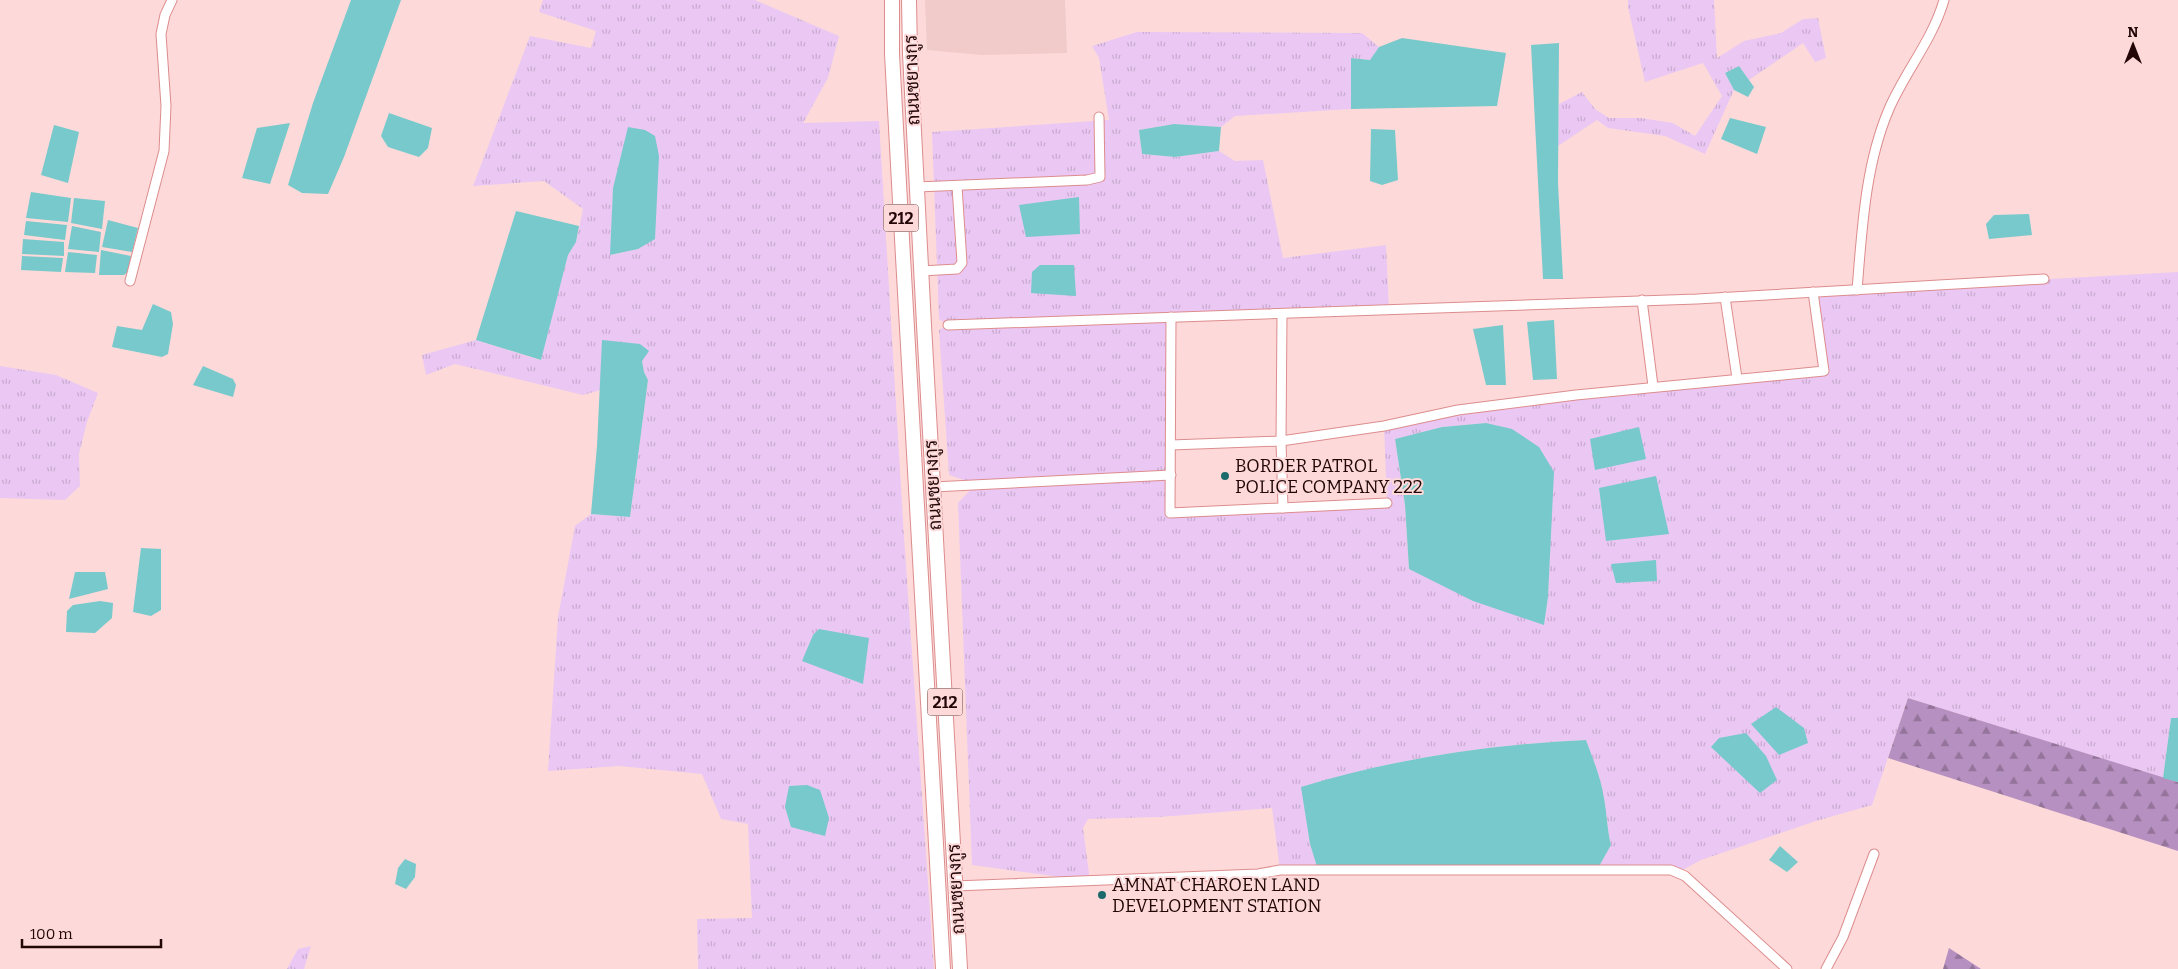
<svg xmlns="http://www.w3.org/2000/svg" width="2178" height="969" viewBox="0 0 2178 969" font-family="Bitter,Sarabun,serif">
  <defs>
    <pattern id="grass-tufts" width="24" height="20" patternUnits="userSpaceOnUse" patternTransform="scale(1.25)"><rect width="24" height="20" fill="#eac8f3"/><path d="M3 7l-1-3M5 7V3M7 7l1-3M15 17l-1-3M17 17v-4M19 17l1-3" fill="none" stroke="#c8aacf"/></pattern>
    <pattern id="forest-firs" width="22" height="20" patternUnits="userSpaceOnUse" patternTransform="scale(1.25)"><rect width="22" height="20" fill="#b690c0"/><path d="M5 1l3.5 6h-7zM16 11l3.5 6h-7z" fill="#94749a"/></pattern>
  </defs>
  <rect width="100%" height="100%" fill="#fddad9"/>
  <polygon fill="#f1caca" points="925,0 1065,0 1067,53 981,55 927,50"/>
  <g fill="url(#grass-tufts)" fill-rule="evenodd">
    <path d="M543 0H755L839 36 828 78 803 123 879 121 904 537 934 969H698L697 919 752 918 748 824 721 819 702 774 619 766 548 771 558 617 575 526 591 514 630 517 648 380 644 372 642 361 602 341 601 390 583 395 455 364 426 375 422 355 476 340 540 360 568 255 576 242 583 209 544 181 473 186 530 36 591 48 596 31 539 12ZM629 127 638 249 611 255 613 188Z"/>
    <polygon points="1628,0 1714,0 1717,58 1744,41 1781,33 1803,19 1818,18 1826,58 1815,62 1803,43 1749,80 1739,66 1725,73 1734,90 1705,154 1665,136 1608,128 1597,120 1558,146 1559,104 1582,92 1595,109 1609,118 1641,118 1673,123 1695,136 1722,96 1703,63 1645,82 1628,7"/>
    <path d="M1137 32 1362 33 1379 47 1370 60 1351 58V109L1235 116 1221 127 1174 124 1139 130 1142 154 1175 157 1219 151 1235 161 1263 160 1283 258 1386 245 1389 310 1171 318 1170 512 1387 503 1384 426 1458 410 1824 371 1813 292 2178 272V718H2171L2163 778 1908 698 1872 805 1816 821 1701 860 1679 872 1597 870 1611 845C1607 829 1607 814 1604 798 1601 778 1593 759 1586 740 1490 744 1393 759 1302 787L1310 844 1318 870H1280L1272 808 1160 817 1088 819 1083 828 1090 881 972 865 958 503 976 484 949 475 939 330 948 325 939 319 932 132 1109 120 1099 58 1092 46ZM1486 423 1550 540 1548 597 1544 624 1409 569 1405 505 1395 439 1442 427Z"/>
    <polygon points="0,366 56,375 98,393 87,422 79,454 80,486 65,500 0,498"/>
    <polygon points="311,946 304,969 287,969 298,949"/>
  </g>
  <g fill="url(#forest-firs)">
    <polygon points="1908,698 2178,782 2178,851 1888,758"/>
    <polygon points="1949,948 1981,969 1943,969"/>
  </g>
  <g fill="#77c9cc">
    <polygon points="351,0 401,0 344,157 328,194 302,193 288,185 313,103"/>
    <polygon points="1402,38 1506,53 1497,106 1351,109 1351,58 1370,60 1379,47"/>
    <polygon points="1559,43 1558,183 1563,279 1543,279 1531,45"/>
    <polygon points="1739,66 1754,87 1748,97 1734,90 1725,73"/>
    <polygon points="389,113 432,128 428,148 419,157 388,147 381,136"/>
    <polygon points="1730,118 1766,127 1757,154 1721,139"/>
    <polygon points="290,123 270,184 242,178 257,128"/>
    <polygon points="1174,124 1221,127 1219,151 1175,157 1142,154 1139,130"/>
    <polygon points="54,125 79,132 68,183 41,175"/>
    <polygon points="628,127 645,130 655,136 659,156 655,239 638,249 610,255 613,188"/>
    <polygon points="1371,129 1395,130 1398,180 1382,185 1370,181"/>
    <polygon points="31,192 71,198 68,222 26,218"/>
    <polygon points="1079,197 1080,234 1026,237 1019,205"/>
    <polygon points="74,198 105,201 102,229 71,223"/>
    <polygon points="516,211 579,226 576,242 568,255 541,360 476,340"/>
    <polygon points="2029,214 2032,235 1989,239 1986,224 1994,215"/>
    <polygon points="108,220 138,228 132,252 102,247"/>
    <polygon points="26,221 67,225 65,240 24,235"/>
    <polygon points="72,226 101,232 99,252 68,249"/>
    <polygon points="23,239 64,242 64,256 22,254"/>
    <polygon points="101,250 131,256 128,272 124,275 99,275"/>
    <polygon points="68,252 97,255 95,273 65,272"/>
    <polygon points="22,256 63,258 61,272 21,270"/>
    <polygon points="1040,265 1074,265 1076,296 1031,293 1032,272"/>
    <polygon points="153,304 171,312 173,324 168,354 162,357 112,347 117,326 142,330"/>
    <polygon points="1554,320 1557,379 1533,380 1527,322"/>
    <polygon points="1503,325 1506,385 1486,385 1473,329"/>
    <polygon points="602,340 640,344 649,351 642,361 644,372 648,380 630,517 591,514 597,446"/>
    <polygon points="203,366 233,379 236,385 233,397 193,385"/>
    <polygon points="1486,423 1512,429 1539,447 1554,472 1548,597 1544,625 1473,601 1409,569 1405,505 1395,439 1442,427"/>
    <polygon points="1639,427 1646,459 1595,470 1590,439"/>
    <polygon points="1656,476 1669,534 1606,541 1599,488"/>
    <polygon points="141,548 161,549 161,610 151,616 133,612"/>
    <polygon points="1656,560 1657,581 1616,583 1611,564"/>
    <polygon points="75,572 105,572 108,589 69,599"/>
    <polygon points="100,601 113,603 112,618 95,633 66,632 67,611 73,605"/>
    <polygon points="819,629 869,638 863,684 802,661 813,635"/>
    <polygon points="1776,707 1804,728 1808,743 1779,755 1751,724"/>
    <polygon points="2171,718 2178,718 2178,782 2163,778"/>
    <polygon points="1746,733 1766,756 1777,780 1760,793 1711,747 1719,738"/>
    <path d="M1586 740C1593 759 1601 778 1604 798 1607 814 1607 829 1611 845L1597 870H1318L1310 844 1301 787C1393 759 1490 744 1586 740Z"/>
    <polygon points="807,785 820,790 829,818 825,836 791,827 785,807 789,786"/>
    <polygon points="1780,846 1798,862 1787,872 1769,860"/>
    <polygon points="405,859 416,864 415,877 406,889 395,884 398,868"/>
  </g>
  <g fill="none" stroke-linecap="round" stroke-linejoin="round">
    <defs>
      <g id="minor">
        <polyline points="917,187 1087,180 1100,177 1099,117"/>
        <polyline points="921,271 957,269 962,263 957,186"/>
        <polyline points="130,281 164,151 166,106 161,34 165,15 172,0"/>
        <path d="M1857 290C1862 230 1865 165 1889 109 1905 72 1933 39 1944 0"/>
        <polyline points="1725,297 1737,378"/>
        <polyline points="1642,300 1653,386"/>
        <polyline points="1282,314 1281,441 1283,508"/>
        <polyline points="1171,317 1170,513 1387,503"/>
        <polyline points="948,325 1697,299 2044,279"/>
        <polyline points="1171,445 1281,441 1384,426 1458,410 1576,395 1824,371 1813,292"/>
        <polyline points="933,487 1171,475"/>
        <polyline points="955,886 1258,874 1280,870 1671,870 1685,876 1787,969"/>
        <polyline points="1826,969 1843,937 1874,854"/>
      </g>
      <g id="trunk">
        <polyline points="892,0 892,54 903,257 943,969"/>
        <polyline points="909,0 910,54 924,325 960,969"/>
      </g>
    </defs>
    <use href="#minor" stroke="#dd8c8d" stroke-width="11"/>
    <use href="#trunk" stroke="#dd8c8d" stroke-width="16"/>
    <use href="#minor" stroke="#fff" stroke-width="9"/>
    <use href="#trunk" stroke="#fff" stroke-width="14"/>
  </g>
  <g fill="#1d6a6d" stroke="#fddad9" stroke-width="2">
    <circle cx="1225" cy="476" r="5"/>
    <circle cx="1102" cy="895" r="5"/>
  </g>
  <g text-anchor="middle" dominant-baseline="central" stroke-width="4" stroke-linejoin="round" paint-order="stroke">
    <g fill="#fddad9" stroke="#644647" stroke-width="1">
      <rect x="883.5" y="204.5" width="35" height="27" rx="4"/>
      <rect x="927.5" y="688.5" width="35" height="27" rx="4"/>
    </g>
    <g font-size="16" font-weight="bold" fill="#220608">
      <text x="901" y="218">212</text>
      <text x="945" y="702">212</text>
    </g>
    <g font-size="18" fill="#220608" stroke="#fddad9">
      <text transform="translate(912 80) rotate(-92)">ถนนชยางกูร</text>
      <text transform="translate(933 485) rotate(-93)">ถนนชยางกูร</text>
      <text transform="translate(956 889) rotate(-93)">ถนนชยางกูร</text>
    </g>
    <g font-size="18" fill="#220608" stroke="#fddad9" text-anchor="start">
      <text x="1235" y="466">BORDER PATROL<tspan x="1235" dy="21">POLICE COMPANY 222</tspan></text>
      <text x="1112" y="885">AMNAT CHAROEN LAND<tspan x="1112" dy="21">DEVELOPMENT STATION</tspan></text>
    </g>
  </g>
  <g transform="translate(2133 45)" stroke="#fddad9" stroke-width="4" paint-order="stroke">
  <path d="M0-4L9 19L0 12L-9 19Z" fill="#220608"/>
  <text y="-8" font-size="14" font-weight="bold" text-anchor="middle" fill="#220608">N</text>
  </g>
  <path d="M22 939v8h139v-8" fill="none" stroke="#220608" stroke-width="2.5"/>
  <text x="30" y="939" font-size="15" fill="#220608" stroke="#fddad9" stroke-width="4" paint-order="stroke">100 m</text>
</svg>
